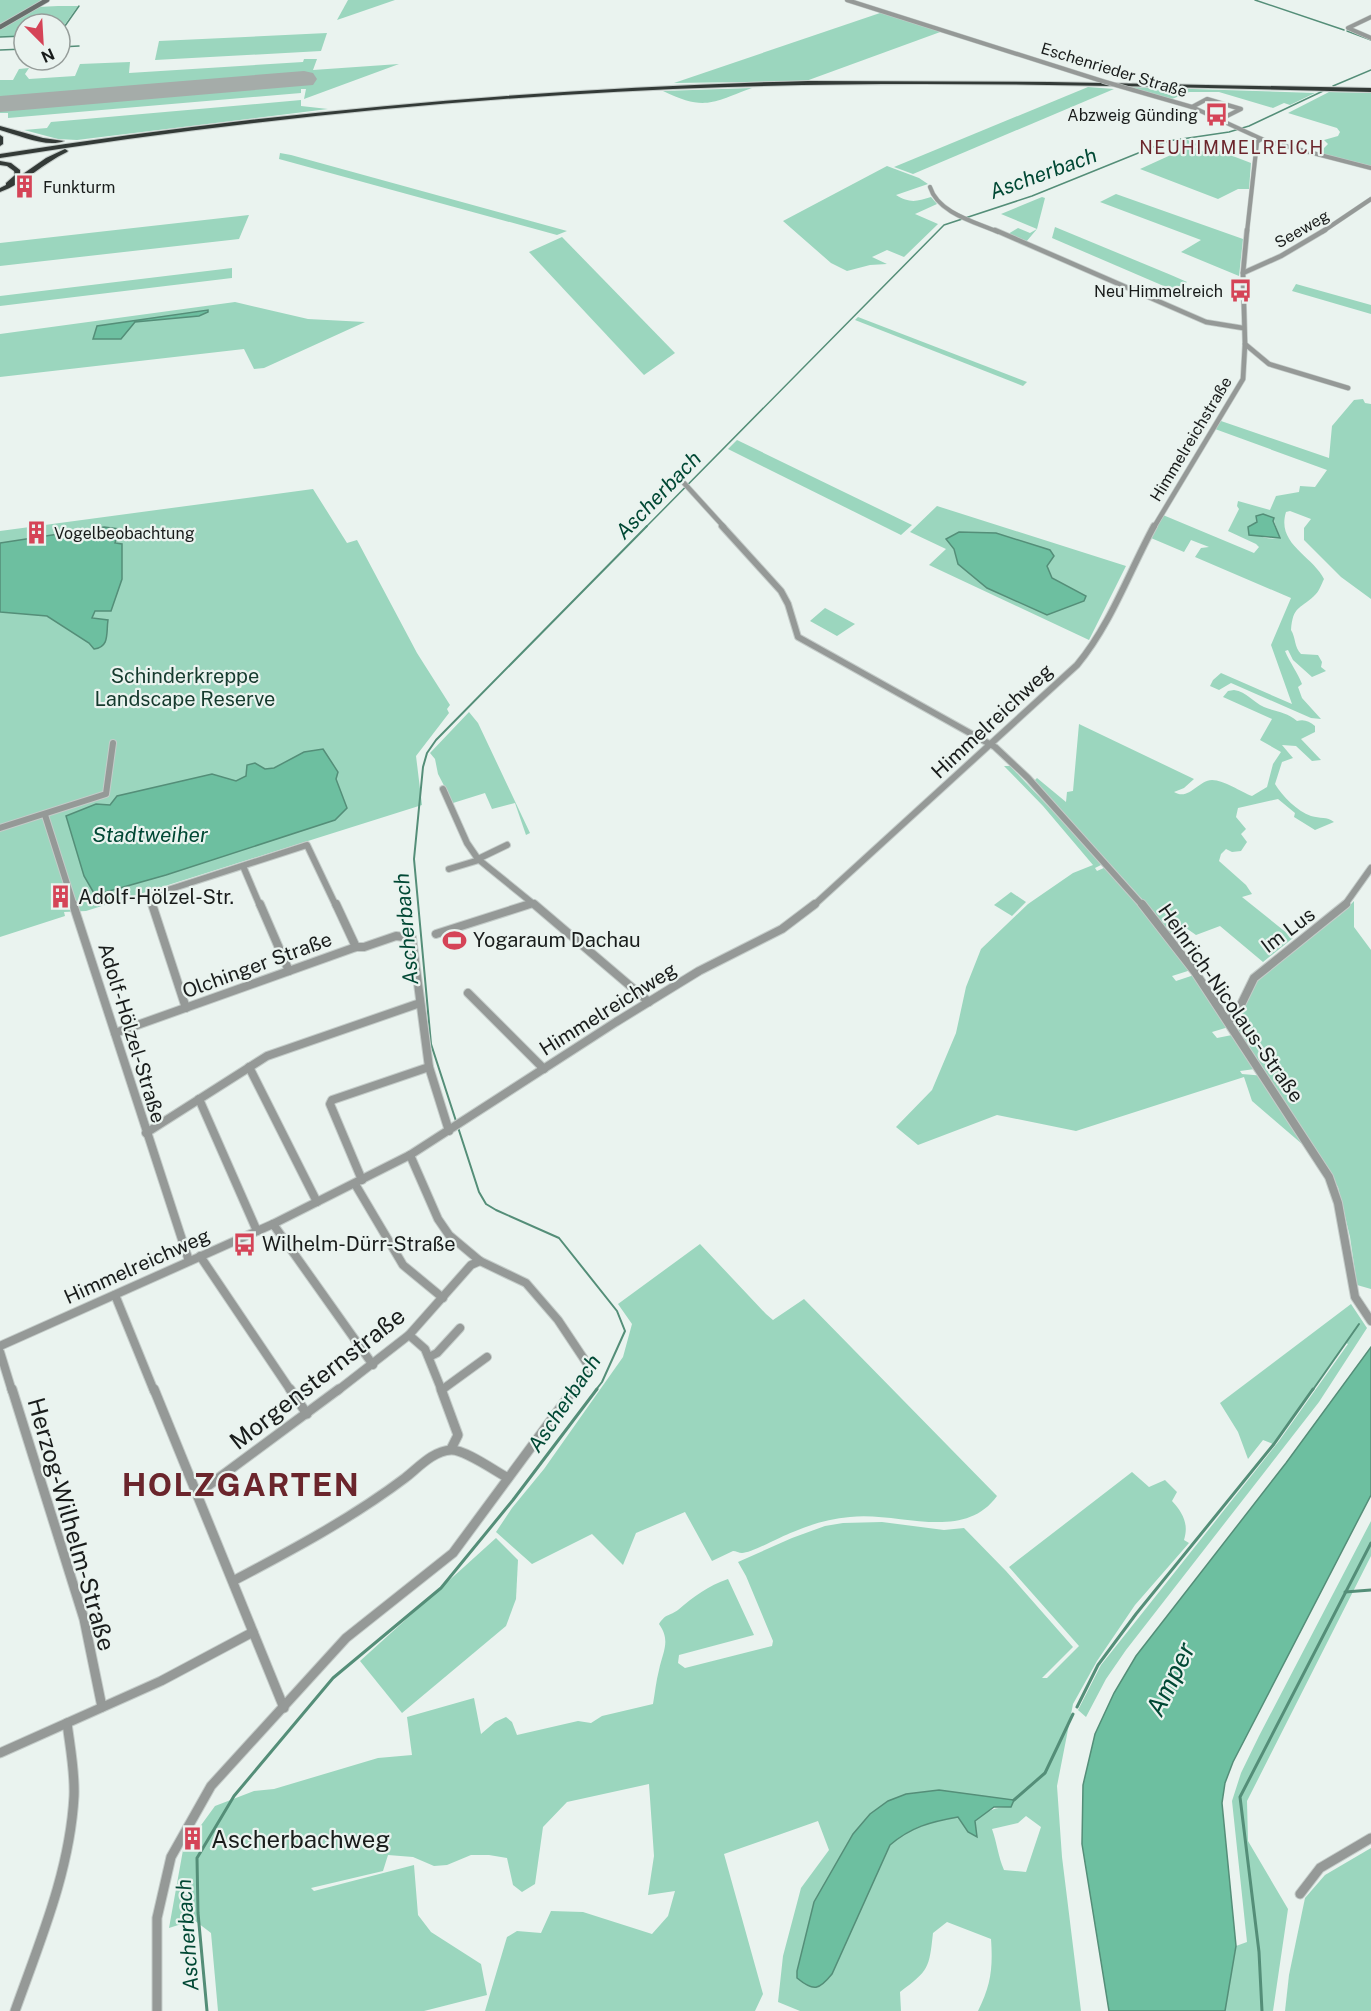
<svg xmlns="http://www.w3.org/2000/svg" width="1371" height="2011" viewBox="0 0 1371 2011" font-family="'Public Sans',sans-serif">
  <rect width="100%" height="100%" fill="#eaf3ef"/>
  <g fill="#9bd6be" fill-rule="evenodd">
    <polygon points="0,0 44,0 0,26"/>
    <polygon points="348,0 395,0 337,20"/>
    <polygon points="58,6 78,6 60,31 60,24 24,24 24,36 0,37 0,29 38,7"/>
    <polygon points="883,12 943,31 806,81 674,83"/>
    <polygon points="327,33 321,51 155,60 159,41"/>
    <polygon points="304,59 317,59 313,70 399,64 304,99 306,89 301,89 301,93 8,118 8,113 0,113 0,80 13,80 19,69 29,68 25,74 29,79 75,76 80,64 130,62 129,73 303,62"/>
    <polygon points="1088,87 1114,89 913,174 894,167"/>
    <polygon points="1129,87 1315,93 1290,105 1284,103 1273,108 1219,92 1189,92 1172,99"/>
    <path d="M752 88C711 103 705 111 663 91Z"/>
    <polygon points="1329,92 1371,93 1371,166 1319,153 1328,144 1324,140 1338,136 1340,132 1337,128 1288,113"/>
    <polygon points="301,100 301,106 328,109 77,140 58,139 24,130 47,128 51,122"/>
    <polygon points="1183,138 1197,144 1194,147 1208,154 1217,150 1251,163 1249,189 1238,189 1218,199 1140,169 1173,154 1177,144 1176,140"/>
    <polygon points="280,153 291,155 567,231 557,235 279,159"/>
    <path d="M887 166 919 178 928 184 896 195C909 203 916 202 931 197L937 204 915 214 938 224 904 257 887 250 872 257 887 264 870 265 847 271 831 263 783 221Z"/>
    <polygon points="1116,194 1243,239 1239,276 1181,252 1201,240 1100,202"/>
    <polygon points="1042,197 1045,198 1037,229 1026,242 1008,234 1018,228 1030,233 1037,229 1001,214"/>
    <polygon points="249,215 239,239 0,266 0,243"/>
    <polygon points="1055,227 1171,275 1187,282 1173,290 1052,238"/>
    <polygon points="562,237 675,353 644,375 529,252"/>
    <polygon points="232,268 232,278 0,306 0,296"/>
    <polygon points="1296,284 1371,305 1371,314 1292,291"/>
    <polygon points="235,302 308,319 365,322 264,368 254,369 244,349 0,377 0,334"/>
    <polygon points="858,317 1027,382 1023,386 855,320"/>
    <path d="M1363 399 1365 403 1371 404V599L1341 577 1304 540V528L1311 519 1290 511 1286 512C1276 544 1313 556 1324 579 1321 585 1319 592 1314 596 1299 610 1293 606 1291 630 1296 638 1294 647 1301 654L1318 655 1322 662 1321 667 1326 671 1312 677 1293 660 1288 650 1285 651C1290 663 1298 673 1302 684L1298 687 1302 698 1321 719 1311 718 1231 683 1219 690 1210 686 1213 680 1221 673 1292 704 1271 645 1291 598 1195 557 1201 548 1209 547 1191 540 1184 552 1151 538 1163 515 1254 553 1259 547 1256 544 1228 531 1239 509 1237 506 1238 501 1270 510 1276 496 1299 492 1300 486 1315 487 1327 470 1215 429 1221 421 1329 458 1332 426 1354 400ZM1256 516 1273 518 1280 538C1266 539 1257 539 1250 525L1257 522Z"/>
    <polygon points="737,440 912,525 901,535 728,449"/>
    <polygon points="313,489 347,543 357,540 417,653 450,705 447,709 449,713 416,756 422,805 86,911 64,912 65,916 0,937 0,531"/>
    <path d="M937 506 1126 566 1089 640 929 565 946 549 910 532ZM954 549 1047 566 1052 578 1086 596 1016 601 987 588 958 564Z"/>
    <polygon points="825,608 855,624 837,636 810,621"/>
    <path d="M1234 690C1247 692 1253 702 1264 707 1276 712 1287 712 1297 721 1304 719 1309 721 1315 726V732L1301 739 1321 760 1312 761 1296 746 1282 745 1293 758 1282 762 1275 784C1283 797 1297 811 1311 816 1320 819 1327 816 1334 822L1315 830 1294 817 1295 813 1278 799 1238 808 1236 817 1246 829 1241 834 1247 842 1241 851 1232 852 1226 849 1221 854 1219 861 1246 885 1252 894 1242 897 1293 938 1263 962 1220 926 1196 935 1186 928 1170 933 1142 899 1034 781 1037 778 1066 802 1067 792 1073 791 1079 724 1194 779 1184 788 1174 792C1189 801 1197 781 1212 780 1224 780 1241 792 1252 796L1267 787 1273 764 1281 752 1260 740 1272 719 1223 697 1228 691Z"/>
    <polygon points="469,712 478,723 530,833 526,835 515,803 492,809 485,793 453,803 438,774 435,759 430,753"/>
    <polygon points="1004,766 1010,766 1103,864 1095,868 1097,871 1106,867 1146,911 1191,970 1172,976 1176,981 1194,975 1232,1026 1212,1032 1217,1038 1237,1034 1255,1069 1240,1071 1242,1074 1265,1076 1302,1144 1252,1101 1244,1077 1076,1131 997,1115 918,1145 896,1127 932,1090 956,1033 966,987 981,949 1028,904 1073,873 1093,865 1043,806"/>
    <polygon points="1011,892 1026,902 1012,916 994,905"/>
    <polygon points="1354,901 1354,927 1371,950 1371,1289 1357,1285 1350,1237 1338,1187 1236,1026 1254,978 1340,915"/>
    <path d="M700 1244 766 1314 773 1320 804 1299 997 1496C963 1543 898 1511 850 1517 830 1519 811 1524 793 1532 782 1536 751 1553 742 1553 739 1553 736 1551 733 1551L712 1561 685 1512 636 1533 623 1565 592 1534 532 1564 496 1532 512 1508 544 1469 623 1357 632 1324 618 1304Z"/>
    <polygon points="1351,1304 1367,1328 1319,1402 1126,1650 1106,1679 1086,1717 1078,1710 1101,1665 1279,1441 1348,1344 1346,1343 1273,1444 1263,1440 1248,1459 1238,1432 1220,1403"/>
    <path d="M1132 1472 1149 1487 1165 1480 1177 1492 1172 1501C1183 1513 1189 1524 1184 1540L1189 1543 1135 1605 1097 1661 1073 1704 1057 1786 1062 1857 1081 2011H978C991 1985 993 1968 991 1939L947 1922 933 1933C929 1969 929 1970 900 1992L901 2011H800L778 2002 783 1956 801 1888 829 1850 818 1821 724 1854 763 1994 755 2011H485L507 1937 517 1931 541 1933 551 1911 583 1912 652 1934 668 1916 675 1891 648 1895 654 1856 649 1784 567 1802 543 1827 535 1884 522 1892 513 1885 507 1858 489 1855H471L447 1865 434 1866 413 1857 388 1855 383 1871 311 1888 314 1891 414 1865 418 1915 431 1932 481 1964 487 1995 424 2011H218L211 1933 194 1920 169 1928 183 1850 215 1806 254 1791 274 1789 378 1758 412 1755 407 1717 474 1698 481 1734 495 1722 506 1717 512 1722 517 1735 578 1721 591 1723 602 1716 653 1704C655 1693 656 1681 659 1670 663 1651 671 1641 659 1624 666 1613 670 1616 678 1610 694 1596 708 1586 728 1579L754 1635 679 1655 678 1663 685 1668 772 1646 773 1641 746 1576 738 1562 792 1538 825 1526 843 1523 882 1522 944 1530 964 1528 1006 1571 1073 1647 1042 1678H1047L1079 1646 1009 1567ZM939 1790 1011 1807C995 1807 987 1810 975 1821L977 1836 968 1832 958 1817C931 1822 911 1827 890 1845L832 1974 797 1971 814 1902 853 1834 870 1814 906 1794ZM1026 1816 1041 1827 1026 1872 1004 1870C998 1856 997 1843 992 1829L1018 1823Z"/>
    <polygon points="1371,1521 1371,1556 1247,1801 1248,1841 1288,1909 1273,2011 1225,2011 1236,1946 1247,1942 1232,1801 1241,1773 1259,1736"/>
    <polygon points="496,1538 518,1560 516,1599 506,1626 402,1713 360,1661"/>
    <polygon points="1371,1848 1371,2011 1285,2011 1289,1975 1305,1898 1325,1875"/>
  </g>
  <g fill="#6dbfa0" stroke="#548e78" stroke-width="1.5">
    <polygon points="208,310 208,312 199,316 135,322 121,339 93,339 97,326"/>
    <polygon points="1263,514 1274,518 1273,521 1280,538 1249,535 1248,527 1257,522 1256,516"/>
    <path d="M104 527 128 530 123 536 117 537 115 543 122 544V579L111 611H95L92 618 108 620C106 633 110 647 94 649L89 643 47 616 0 612V543L78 531 94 538 98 535 94 529Z"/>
    <polygon points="959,532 996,533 1050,550 1054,556 1047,566 1052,578 1086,596 1084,601 1047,615 987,588 958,564 954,549 946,539"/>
    <polygon points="323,749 338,772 336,779 347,808 335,820 166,875 95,895 84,876 66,816 96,804 110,805 117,796 212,774 236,781 246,776 247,765 255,763 265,769 274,768 304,752"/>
    <polygon points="1371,1347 1371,1495 1233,1762 1225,1783 1222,1803 1236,1946 1225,2011 1109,2011 1082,1844 1083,1785 1095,1734 1114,1693 1136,1656 1286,1463"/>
    <path d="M939 1790 1014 1800 1011 1807H994L975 1821 977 1837 968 1832 958 1817C930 1822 911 1827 890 1845L832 1974C819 1990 814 1992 797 1978V1971L814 1902 853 1834 870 1814 888 1801 906 1794Z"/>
  </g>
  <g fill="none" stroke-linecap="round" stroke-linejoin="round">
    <g stroke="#548e78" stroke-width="1.5">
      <polyline points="1255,0 1344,30"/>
      <polyline points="1347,31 1371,40"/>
      <polyline points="60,33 79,6"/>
      <polyline points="0,37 24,36"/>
      <polyline points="60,47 79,46"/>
      <polyline points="0,50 24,49"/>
      <polyline points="1333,86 1371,70"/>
      <polyline points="646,527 944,225 1032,196 1168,141 1229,132 1249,126 1323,91"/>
    </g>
    <g stroke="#548e78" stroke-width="2">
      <polyline points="595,1391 602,1382 625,1331 617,1311 559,1238 496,1210 486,1204 479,1192 431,1044 414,859 423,767 427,753 436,740 647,526"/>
      <polyline points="1312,1391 1359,1324"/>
    </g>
    <g stroke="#548e78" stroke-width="3">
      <polyline points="1345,1592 1371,1590"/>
      <polyline points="1077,1707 1098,1665 1136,1614 1274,1444 1313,1389"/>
      <polyline points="1014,1800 1045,1773 1073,1714"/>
      <polyline points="207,2011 198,1913 197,1858 234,1796 333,1678 441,1588 513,1500 597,1389"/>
      <polyline points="1262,2011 1259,1952 1240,1797 1371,1543"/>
    </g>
    <polygon fill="#a5aca9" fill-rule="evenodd" points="304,71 313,73 317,79 313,85 0,112 0,96"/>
    <defs>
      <g id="street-far4">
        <polyline points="847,0 1102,81"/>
        <polyline points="1371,17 1348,28 1371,38"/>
        <polyline points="1133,90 1192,107 1266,141 1371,168"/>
        <polyline points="1192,107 1207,99 1241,109 1221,119"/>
        <path d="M930 187C938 213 975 222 998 232"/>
        <polyline points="1247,232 1257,142 1261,139"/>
        <polyline points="1322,232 1371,199"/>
      </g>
      <g id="street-far3">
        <polyline points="995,230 1206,322 1243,328"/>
        <polyline points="1243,273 1281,256 1325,230"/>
        <polyline points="1245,344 1269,364 1348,388"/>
        <polyline points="684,483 724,527"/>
        <polyline points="1154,527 1243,379 1245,344 1243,273 1247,230"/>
      </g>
      <g id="street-far2">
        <polyline points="722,526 781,591 788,604 798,637 995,747 1028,778 1143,906"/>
        <polyline points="443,789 467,843 478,859 536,906"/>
        <polyline points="45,815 74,906"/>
        <polyline points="0,828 106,794 113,743"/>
        <polyline points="478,859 507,845"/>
        <polyline points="243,866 260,906"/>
        <polyline points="449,869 479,860"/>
        <polyline points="152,906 149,896 307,845 336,906"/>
        <polyline points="525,906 531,904"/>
        <path d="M813 906 1077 665C1111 624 1129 572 1154 526"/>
        <polyline points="1344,906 1371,868"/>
      </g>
      <g id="street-far1">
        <polyline points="73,904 189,1261"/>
        <polyline points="152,904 186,1008"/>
        <polyline points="260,904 289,971"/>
        <polyline points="336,904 356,947"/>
        <polyline points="534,904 649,1002"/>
        <polyline points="1142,904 1195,972 1329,1177 1338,1203 1355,1297 1371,1321"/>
        <polyline points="436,934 530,904"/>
        <polyline points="468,993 544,1069"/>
        <polyline points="1228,1020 1236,1015 1254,978 1346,904"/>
        <polyline points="115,1033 356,947 364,947 396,936 412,938 429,1067 449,1131"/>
        <polyline points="249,1067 317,1202"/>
        <polyline points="199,1099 257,1231"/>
        <polyline points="146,1133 267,1056 420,1003"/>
        <polyline points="410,1155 438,1219 449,1235 480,1261 526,1283 558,1320 590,1368 573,1391"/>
        <polyline points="362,1180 330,1104 332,1100 429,1067"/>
        <polyline points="355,1184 403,1265 443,1298"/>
        <polyline points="273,1224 373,1365"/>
        <polyline points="200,1256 291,1391"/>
        <polyline points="115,1295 154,1391"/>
        <polyline points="409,1335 425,1349 442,1391"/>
        <polyline points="0,1346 273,1224 410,1155 616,1022 699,971 782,929 815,904"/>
        <polyline points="0,1352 12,1391"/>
        <polyline points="429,1357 437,1353 460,1328"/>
        <polyline points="443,1389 487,1357"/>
        <polyline points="337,1391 409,1335 471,1265 480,1261"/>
      </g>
      <g id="street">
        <polyline points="12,1389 84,1619 102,1707"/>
        <polyline points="154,1389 284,1708"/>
        <polyline points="290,1389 307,1414"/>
        <polyline points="441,1389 458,1435 451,1449"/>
        <polyline points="197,1494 339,1389"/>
        <path d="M233 1581C292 1550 352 1518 405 1478 419 1467 433 1451 451 1450 464 1449 495 1471 508 1478"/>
        <polyline points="0,1753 161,1681 253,1632"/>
        <polyline points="1300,1894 1320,1868 1371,1838"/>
        <path d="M15 2011C40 1941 70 1871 74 1796 75 1771 70 1747 67 1723"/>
        <polyline points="157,2011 157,1918 171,1857 211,1786 346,1638 453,1553 574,1389"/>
      </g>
      <polyline id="secondary" points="0,27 47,0"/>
      <g id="highway">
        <path d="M808 81 1050 82 1371 88V92C1157 87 943 80 728 87 484 95 241 120 0 158V154C268 112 537 88 808 81Z"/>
        <path d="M0 126 43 138 64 141C47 148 18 135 0 130Z"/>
        <polygon points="0,135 3,137 3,144 0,146"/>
        <path d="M65 149 68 151 67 152C43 163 25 183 0 192V188L6 185V183L15 175 14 171 7 166 0 165V161L11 163 20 170V176L46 158Z"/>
      </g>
    </defs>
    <use href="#street-far4" stroke="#c4ccc9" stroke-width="5"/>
    <use href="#street-far3" stroke="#c4ccc9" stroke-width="6"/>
    <use href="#street-far2" stroke="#c4ccc9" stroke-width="8"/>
    <use href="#street-far1" stroke="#c4ccc9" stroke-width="10"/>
    <use href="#street" stroke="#c4ccc9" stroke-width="11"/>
    <use href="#secondary" stroke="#c4ccc9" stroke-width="6"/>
    <use href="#highway" stroke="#c4ccc9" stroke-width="2"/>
    <use href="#street-far4" stroke="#959997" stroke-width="4"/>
    <use href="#street-far3" stroke="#959997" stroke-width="4.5"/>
    <use href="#street-far2" stroke="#959997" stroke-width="6"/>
    <use href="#street-far1" stroke="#959997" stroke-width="8"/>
    <use href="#street" stroke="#959997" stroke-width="9"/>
    <use href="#secondary" stroke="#6a6f6d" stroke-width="4.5"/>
    <use href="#highway" fill="#333a37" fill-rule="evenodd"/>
    <defs>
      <polyline id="street-bridge" points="1102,81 1133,90"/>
    </defs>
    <use href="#street-bridge" stroke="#c4ccc9" stroke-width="5" stroke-linecap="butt"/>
    <use href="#street-bridge" stroke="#959997" stroke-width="4"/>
  </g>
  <defs>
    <symbol id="bus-bare" viewBox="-9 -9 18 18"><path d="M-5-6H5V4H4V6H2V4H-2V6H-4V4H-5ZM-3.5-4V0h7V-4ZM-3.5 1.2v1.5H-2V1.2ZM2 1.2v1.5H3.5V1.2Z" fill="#d54457" stroke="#eaf3ef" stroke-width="2.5" paint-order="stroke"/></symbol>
    <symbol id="building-bare" viewBox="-9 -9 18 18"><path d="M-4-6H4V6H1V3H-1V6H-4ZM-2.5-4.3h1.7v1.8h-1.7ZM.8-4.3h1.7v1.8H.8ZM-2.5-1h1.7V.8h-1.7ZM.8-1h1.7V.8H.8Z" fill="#d54457" stroke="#eaf3ef" stroke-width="2.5" paint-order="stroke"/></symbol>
    <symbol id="stadium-bare" viewBox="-9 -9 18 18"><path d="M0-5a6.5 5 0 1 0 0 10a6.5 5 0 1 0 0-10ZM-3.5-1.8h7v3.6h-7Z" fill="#d54457" stroke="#eaf3ef" stroke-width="2.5" paint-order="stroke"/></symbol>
  </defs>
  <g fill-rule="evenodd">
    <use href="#bus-bare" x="1200" y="98" width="33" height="33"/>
    <use href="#building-bare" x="8" y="170" width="33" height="33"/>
    <use href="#bus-bare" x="1224" y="274" width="33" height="33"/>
    <use href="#building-bare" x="20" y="516" width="33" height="33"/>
    <use href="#building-bare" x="44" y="880" width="33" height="33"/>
    <use href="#stadium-bare" x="438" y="924" width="33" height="33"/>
    <use href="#bus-bare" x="228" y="1228" width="33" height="33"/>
    <use href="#building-bare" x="176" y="1822" width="33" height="33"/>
  </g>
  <g text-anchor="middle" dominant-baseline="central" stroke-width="4.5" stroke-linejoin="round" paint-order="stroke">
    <g font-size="16" fill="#191c1b" stroke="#eaf3ef">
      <text transform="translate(1114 70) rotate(17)">Eschenrieder Straße</text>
      <text transform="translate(1302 229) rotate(-30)">Seeweg</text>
      <text transform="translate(1191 439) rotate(-59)">Himmelreichstraße</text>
    </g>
    <g font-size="16" fill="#191c1b" stroke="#eaf3ef" text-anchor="end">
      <text x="1198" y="115">Abzweig Günding</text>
      <text x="43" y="187" text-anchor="start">Funkturm</text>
      <text x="1223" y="291">Neu Himmelreich</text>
      <text x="54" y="533" text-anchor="start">Vogelbeobachtung</text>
    </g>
    <g font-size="18" letter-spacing="1.5" fill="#6b252c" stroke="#eaf3ef">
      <text x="1232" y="147">NEUHIMMELREICH</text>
    </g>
    <g font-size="20" fill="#153a2d" stroke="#eaf3ef">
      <text x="185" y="676">Schinderkreppe<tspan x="185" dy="23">Landscape Reserve</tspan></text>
    </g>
    <g font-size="20" fill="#191c1b" stroke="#eaf3ef">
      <text transform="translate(992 721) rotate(-43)">Himmelreichweg</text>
      <text transform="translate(1288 930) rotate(-37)">Im Lus</text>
      <text transform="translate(257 965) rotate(-20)">Olchinger Straße</text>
      <text transform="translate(1231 1003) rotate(55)">Heinrich-Nicolaus-Straße</text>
      <text transform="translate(608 1009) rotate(-32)">Himmelreichweg</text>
      <text transform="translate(132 1033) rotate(73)">Adolf-Hölzel-Straße</text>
      <text transform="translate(137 1266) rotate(-24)">Himmelreichweg</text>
    </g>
    <g font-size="20" fill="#191c1b" stroke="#eaf3ef" text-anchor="start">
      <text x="78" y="897">Adolf-Hölzel-Str.</text>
      <text x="473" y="940">Yogaraum Dachau</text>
      <text x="262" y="1244">Wilhelm-Dürr-Straße</text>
    </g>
    <g font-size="21" font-style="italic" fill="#004834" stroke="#eaf3ef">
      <text transform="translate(1043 173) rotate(-20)">Ascherbach</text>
      <text transform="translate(658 495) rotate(-46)">Ascherbach</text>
      <text x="150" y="834">Stadtweiher</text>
      <text transform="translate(406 929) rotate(-95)">Ascherbach</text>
      <text transform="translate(564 1403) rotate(-56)">Ascherbach</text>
      <text transform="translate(187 1935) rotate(-94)">Ascherbach</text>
    </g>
    <g font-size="24" fill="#191c1b" stroke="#eaf3ef">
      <text transform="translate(317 1378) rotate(-38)">Morgensternstraße</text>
      <text transform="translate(72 1524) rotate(74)">Herzog-Wilhelm-Straße</text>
    </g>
    <g font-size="24" fill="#191c1b" stroke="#eaf3ef" text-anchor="start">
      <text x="211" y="1839">Ascherbachweg</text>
    </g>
    <g font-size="26" font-style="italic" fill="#004834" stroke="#eaf3ef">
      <text transform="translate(1170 1679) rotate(-64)">Amper</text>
    </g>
    <g font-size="32" font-weight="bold" letter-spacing="1.5" fill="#6b252c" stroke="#eaf3ef">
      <text x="241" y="1484">HOLZGARTEN</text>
    </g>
  </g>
  <g transform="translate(42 42) rotate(156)"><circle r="28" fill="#eaf3ef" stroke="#969d9a" stroke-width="1.5"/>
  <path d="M0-4.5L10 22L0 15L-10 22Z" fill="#d54457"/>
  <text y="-9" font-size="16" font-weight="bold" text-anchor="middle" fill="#191c1b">N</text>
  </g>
</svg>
